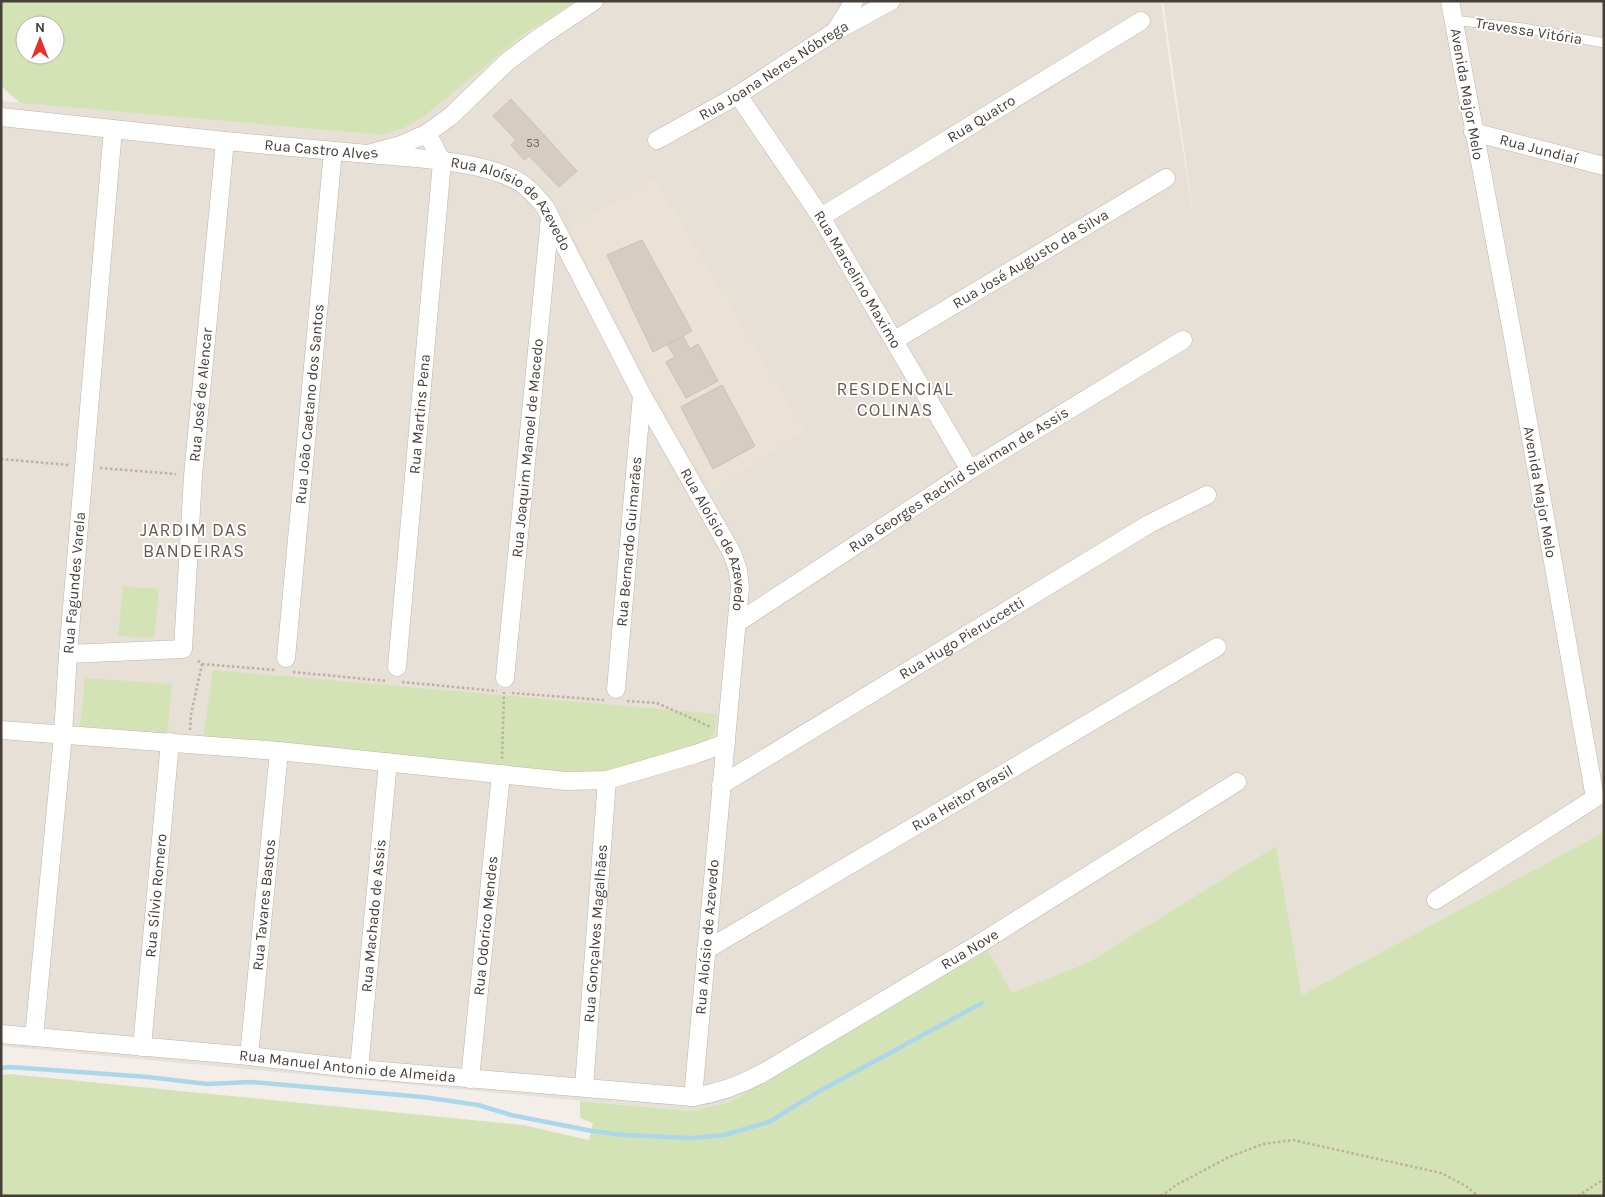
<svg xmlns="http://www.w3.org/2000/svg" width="1605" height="1197" viewBox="0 0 1605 1197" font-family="Karla,sans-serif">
  <rect width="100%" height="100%" fill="#f3eee9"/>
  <polygon fill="#e6e0d7" points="577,1 1161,1 1174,94 1195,226 1163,1 1604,1 1604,832 1302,995 1276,846 1089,962 1012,993 988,950 730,1102 690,1111 1,1046 1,101 382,135 426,115 528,31"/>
  <polygon fill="#ebe1d4" points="655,179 805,431 709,492 568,228"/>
  <g fill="#d4e3b5" fill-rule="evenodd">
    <path d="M1 1H577L528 31 426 115 406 127 382 135 20 103 1 86ZM25 25H55V55H25Z"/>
    <polygon points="123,586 159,589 154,638 118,636"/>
    <polygon points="213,670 717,714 715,732 705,744 621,771 581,776 203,739"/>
    <polygon points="85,678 172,684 167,735 80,728"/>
    <polygon points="1604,832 1604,1196 1,1196 1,1075 10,1074 523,1125 589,1140 593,1123 580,1118 580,1101 690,1111 730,1102 988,950 1012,993 1089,962 1276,846 1302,995"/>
  </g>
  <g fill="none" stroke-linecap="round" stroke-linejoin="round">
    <polyline stroke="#aad8ea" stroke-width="4.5" points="1,1068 10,1067 148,1077 207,1084 251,1082 423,1097 478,1105 511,1115 592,1131 624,1135 692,1138 724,1135 769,1122 816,1093 982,1003"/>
  </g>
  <g fill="#d6ccc2" stroke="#cec0b3">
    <polygon points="511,99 577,171 559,187 529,156 524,160 511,145 516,140 493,116"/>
    <polygon points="642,240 692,331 653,352 607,255"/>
    <polygon points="683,336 690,349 698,344 718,381 686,398 666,362 675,357 667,344"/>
    <polygon points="722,385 755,446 713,469 681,407"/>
  </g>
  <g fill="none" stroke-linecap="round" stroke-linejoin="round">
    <defs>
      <polyline id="service" points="1453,20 1523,28 1604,43"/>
      <g id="minor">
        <polyline points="836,30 854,1"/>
        <path id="s1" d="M738 95 821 217 970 470"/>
        <path id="s2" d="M1 117 225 141 368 154 401 145 426 134 451 116 508 61 540 37 594 1"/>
        <path id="s3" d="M1473 132 1604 166"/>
        <path id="s4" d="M657 140 738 95 834 32 891 1"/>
        <path id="s5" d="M368 154C411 158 485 160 521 183 531 190 538 198 545 207L642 395 732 553 738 570 740 587 693 1097"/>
        <path id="s6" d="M821 217 1141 21"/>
        <path id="s7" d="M895 340 1166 178"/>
        <path id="s8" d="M737 623 970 470 1183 340"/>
        <path id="s9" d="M68 654 183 649 193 476 225 141"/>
        <path id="s10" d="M286 658 333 151"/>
        <path id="s11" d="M397 667 442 162 433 144 426 134"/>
        <path id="s12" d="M505 678 550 218"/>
        <path id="s13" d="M616 689 642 395"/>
        <polyline points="1,730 279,751 566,781 607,780 696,754 726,743"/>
        <path id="s14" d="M721 785 1149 524 1207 495"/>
        <polyline points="1436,900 1595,798 1514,343 1450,1"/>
        <path id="s15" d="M706 950 1217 647"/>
        <path id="s16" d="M1 1034 249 1056 359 1069 693 1097C718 1093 739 1086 761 1074L982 942 1237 782"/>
        <path id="s17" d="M34 1037 63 735 68 654 113 129"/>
        <path id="s18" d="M142 1047 170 742"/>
        <path id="s19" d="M249 1056 279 751"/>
        <path id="s20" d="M359 1069 388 762"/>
        <path id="s21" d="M470 1079 501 774"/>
        <path id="s22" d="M584 1087 607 780"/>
      </g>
    </defs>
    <use href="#service" stroke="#bdb5ac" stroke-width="10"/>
    <use href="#minor" stroke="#bdb5ac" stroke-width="19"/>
    <g stroke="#beaf9e" stroke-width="2.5" stroke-dasharray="2.5 2.5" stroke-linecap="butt">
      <polyline points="1,459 69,465"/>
      <polyline points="100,468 176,474"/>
      <polyline points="202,664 275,670"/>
      <polyline points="293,672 387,681"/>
      <polyline points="402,682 497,691"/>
      <polyline points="512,693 604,700"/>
      <polyline points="627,701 657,703 711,727"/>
      <polyline points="190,730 191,714 202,664 196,659"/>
      <polyline points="502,759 504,692"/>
      <polyline points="1161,1196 1178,1184 1229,1157 1263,1144 1293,1140 1441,1173 1466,1186 1478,1196"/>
      <polyline points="1578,1196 1604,1179"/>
    </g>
    <use href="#service" stroke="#fff" stroke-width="9"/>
    <use href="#minor" stroke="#fff" stroke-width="18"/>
  </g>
  <g text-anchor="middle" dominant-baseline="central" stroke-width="4" stroke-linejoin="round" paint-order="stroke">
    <g font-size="12" fill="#6a625a">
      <text x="533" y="143">53</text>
    </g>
    <g font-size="15" fill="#463e38" stroke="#fff">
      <text transform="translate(1529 31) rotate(9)">Travessa Vitória</text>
      <text stroke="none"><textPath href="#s4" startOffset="136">Rua Joana Neres Nóbrega</textPath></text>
      <text transform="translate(1467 94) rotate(80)">Avenida Major Melo</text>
      <text stroke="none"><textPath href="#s6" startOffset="188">Rua Quatro</textPath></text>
      <text stroke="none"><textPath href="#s2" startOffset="322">Rua Castro Alves</textPath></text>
      <text stroke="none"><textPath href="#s3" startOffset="68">Rua Jundiaí</textPath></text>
      <text stroke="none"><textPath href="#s5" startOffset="161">Rua Aloísio de Azevedo</textPath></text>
      <text stroke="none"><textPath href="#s7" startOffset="158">Rua José Augusto da Silva</textPath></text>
      <text stroke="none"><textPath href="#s1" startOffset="220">Rua Marcelino Maximo</textPath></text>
      <text stroke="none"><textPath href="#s9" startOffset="370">Rua José de Alencar</textPath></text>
      <text stroke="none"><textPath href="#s10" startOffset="255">Rua João Caetano dos Santos</textPath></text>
      <text stroke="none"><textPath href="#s11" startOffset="254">Rua Martins Pena</textPath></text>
      <text stroke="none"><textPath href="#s12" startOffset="231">Rua Joaquim Manoel de Macedo</textPath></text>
      <text stroke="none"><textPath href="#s8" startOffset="264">Rua Georges Rachid Sleiman de Assis</textPath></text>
      <text transform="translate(1540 492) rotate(80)">Avenida Major Melo</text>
      <text stroke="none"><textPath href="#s5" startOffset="566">Rua Aloísio de Azevedo</textPath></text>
      <text stroke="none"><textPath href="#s13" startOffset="148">Rua Bernardo Guimarães</textPath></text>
      <text stroke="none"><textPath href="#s17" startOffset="456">Rua Fagundes Varela</textPath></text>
      <text stroke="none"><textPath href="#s14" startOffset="282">Rua Hugo Pieruccetti</textPath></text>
      <text stroke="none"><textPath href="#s15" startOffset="298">Rua Heitor Brasil</textPath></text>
      <text stroke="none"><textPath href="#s18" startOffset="152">Rua Sílvio Romero</textPath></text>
      <text stroke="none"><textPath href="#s19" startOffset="152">Rua Tavares Bastos</textPath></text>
      <text stroke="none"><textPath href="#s20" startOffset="154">Rua Machado de Assis</textPath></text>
      <text stroke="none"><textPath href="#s21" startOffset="154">Rua Odorico Mendes</textPath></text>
      <text stroke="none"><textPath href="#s22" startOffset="154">Rua Gonçalves Magalhães</textPath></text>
      <text transform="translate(707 937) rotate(-85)">Rua Aloísio de Azevedo</text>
      <text stroke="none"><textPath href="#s16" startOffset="1010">Rua Nove</textPath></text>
      <text stroke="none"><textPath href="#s16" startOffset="348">Rua Manuel Antonio de Almeida</textPath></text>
    </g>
    <g font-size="18" letter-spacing="1" fill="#685b50" stroke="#fff">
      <text x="895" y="389">RESIDENCIAL<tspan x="895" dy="21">COLINAS</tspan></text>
      <text x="194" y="530">JARDIM DAS<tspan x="194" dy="21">BANDEIRAS</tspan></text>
    </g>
  </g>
  <rect width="1605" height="1197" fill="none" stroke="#463e38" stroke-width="5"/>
  <g transform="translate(40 40)"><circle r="24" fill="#ffffff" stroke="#b5b2af"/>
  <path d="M0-4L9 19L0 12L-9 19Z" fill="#e72f2b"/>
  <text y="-8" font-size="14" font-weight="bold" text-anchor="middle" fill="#463e38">N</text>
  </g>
</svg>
